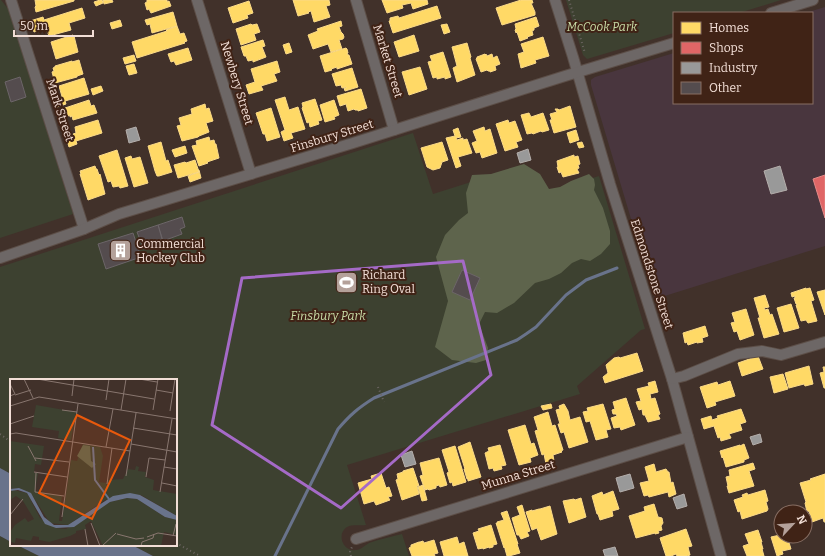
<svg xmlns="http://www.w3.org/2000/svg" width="825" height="556" viewBox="0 0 825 556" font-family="Bitter,serif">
  <rect width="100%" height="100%" fill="#41312a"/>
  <polygon fill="#49363e" points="825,7 825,246 655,299 591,85 591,80 592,79 595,77 674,53 674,103 812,103 812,13 805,13"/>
  <g fill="#3d4130">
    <polygon points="0,0 1,0 9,10 73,214 0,238"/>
    <polygon points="566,0 781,0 739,13 674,13 674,33 587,59 583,55"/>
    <path d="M413 133 433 194 509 170 519 201 599 176 645 329 641 330 577 386 580 394 347 465 366 525C360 526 353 524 347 527 336 534 343 552 356 550 361 550 365 545 369 543 380 539 391 537 402 534L409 556H153L132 545H176V380H11V474L0 468V267Z"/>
    <polygon points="0,536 11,542 11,545 17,545 39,556 0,556"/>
  </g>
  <polygon fill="#5e644c" points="524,164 540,174 549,189 560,187 571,181 589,174 594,179 595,185 594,190 603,208 610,231 610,244 601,254 590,261 581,259 572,263 561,273 549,279 535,283 514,303 497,313 485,312 479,324 488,348 486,360 476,363 452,360 435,347 448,301 436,257 445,235 459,220 468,213 466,193 472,175 491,174"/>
  <g fill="#69738b">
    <polygon points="0,468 11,474 11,542 0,536"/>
    <polygon points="17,545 132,545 153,556 39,556"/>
  </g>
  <g fill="#ffd966" stroke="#fbda88">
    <polygon points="35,0 74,0 74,1 36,12 35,7 36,6"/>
    <polygon points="100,0 102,0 103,3 96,6 94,2"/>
    <polygon points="103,0 112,0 113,2 104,4"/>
    <polygon points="147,0 167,0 167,2 169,1 171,6 151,13 149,9 147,10 145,3 147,2"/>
    <polygon points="293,0 329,0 330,5 326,6 330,17 314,22 311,11 308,12 309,13 298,16"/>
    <polygon points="382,0 427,0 428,4 413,9 411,3 402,5 403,8 387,13"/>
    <polygon points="521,0 532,0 533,3 531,3 535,12 535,15 502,25 496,8"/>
    <polygon points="249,1 253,13 247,15 248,18 233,23 228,8"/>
    <polygon points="437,6 441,18 393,33 389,21 390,21 390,18 398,16 399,18"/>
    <polygon points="82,8 85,18 69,23 71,30 49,36 46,28 34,32 30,21 43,17 44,20"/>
    <polygon points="173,12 177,26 152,33 150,24 147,25 145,20"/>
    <polygon points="536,17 539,26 534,28 534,30 532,31 533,35 527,37 528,38 520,41 517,32 516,33 515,30 516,29 515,24"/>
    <polygon points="120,20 122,26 112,29 110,23"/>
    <polygon points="341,21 342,26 339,27 341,32 343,34 344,37 343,39 339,40 342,49 331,52 328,44 313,49 308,35 318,31 317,29"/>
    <polygon points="251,24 252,25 257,24 260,32 254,34 256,40 241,45 236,29"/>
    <polygon points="447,24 450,32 444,34 441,25"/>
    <polygon points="177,26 180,34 184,33 187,41 184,42 185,43 137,58 132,42 167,31 166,30"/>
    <polygon points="73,35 73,36 74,36 78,52 56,59 51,42"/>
    <polygon points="414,35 419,51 399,57 394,42"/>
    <polygon points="543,37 549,56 535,60 536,63 521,68 518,54 524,52 521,44"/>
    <polygon points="263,40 265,46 262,47 266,57 253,62 253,60 248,61 246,56 244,56 241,47"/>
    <polygon points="289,43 292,52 286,54 283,45"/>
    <polygon points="467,43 471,57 470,58 475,75 457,82 453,68 457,66 452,47"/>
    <polygon points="188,48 192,60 176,65 174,61 171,62 168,54"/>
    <polygon points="346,48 347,49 348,53 347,53 348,55 349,55 352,64 337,69 337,67 331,69 332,70 325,72 320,56"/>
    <polygon points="443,52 451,77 445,79 445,77 437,79 437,77 433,78 428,62 432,61 430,56"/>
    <polygon points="485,54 485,55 486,54 487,56 492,54 493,58 497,56 500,64 495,66 496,70 490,72 490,71 488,71 487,70 481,72 476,59 477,58 477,57"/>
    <polygon points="134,55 136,61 125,64 123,58"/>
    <polygon points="79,60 83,74 77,76 77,77 55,83 52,72 54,71 53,68 55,67 55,66 72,61 72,62"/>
    <polygon points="277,61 280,72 274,74 277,81 261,86 263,90 249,94 246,85 255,82 251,69"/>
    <polygon points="134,64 137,73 129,75 126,66"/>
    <polygon points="420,67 427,89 409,95 402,72"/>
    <polygon points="352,68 358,87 345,91 344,88 346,88 346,87 342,88 341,85 336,86 332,74"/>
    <polygon points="84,78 89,94 65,101 66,104 57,107 56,102 63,100 59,86"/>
    <polygon points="101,86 103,91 93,95 91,89"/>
    <polygon points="361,89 367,108 358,111 358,110 355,110 354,109 348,111 346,104 340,106 337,96"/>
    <polygon points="285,97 289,110 298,107 305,129 291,133 293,138 284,141 281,132 285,130 275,100"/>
    <polygon points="315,99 322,120 318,121 319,124 310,127 309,122 307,123 302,108 303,107 302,103"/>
    <polygon points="89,100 91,106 94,105 97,113 73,120 72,116 70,117 70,115 68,116 65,108"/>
    <polygon points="334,100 339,115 334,117 335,119 325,122 320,105"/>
    <polygon points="205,104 206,109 209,108 213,121 206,123 209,132 199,136 198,137 182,141 177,126 181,125 179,118 192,114 191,109"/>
    <polygon points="570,106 576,127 554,133 550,120 552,120 550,114 557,112 555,109 558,109 559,110"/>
    <polygon points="271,108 280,137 267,141 265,134 263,134 256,113"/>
    <polygon points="529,113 531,117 543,113 549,130 542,132 541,131 533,134 532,133 527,134 521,115"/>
    <polygon points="98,120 102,133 76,141 77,144 69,147 66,137 74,135 73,134 76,133 75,127"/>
    <polygon points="508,120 509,123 515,121 522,140 516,142 518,147 505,151 496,124"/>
    <polygon points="484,127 485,131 490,129 497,153 482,158 480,152 476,153 472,143 477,141 473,131"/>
    <polygon points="458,128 461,137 456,138 457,140 463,138 463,140 467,139 472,153 458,157 461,166 456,168 446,138 455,136 453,130"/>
    <polygon points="576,130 579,140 570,143 567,133"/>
    <polygon points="209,137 210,141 214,140 215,144 216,144 219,158 207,162 208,163 199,166 192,146 197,145 196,141"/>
    <polygon points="161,142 166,161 168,160 172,172 159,176 157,176 155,171 148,146"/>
    <polygon points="442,142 448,160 442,162 440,168 433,170 427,167 421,148"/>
    <polygon points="582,142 584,147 579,148 577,143"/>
    <polygon points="185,146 187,153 175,157 172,150"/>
    <polygon points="117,150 128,186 120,188 119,186 113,187 111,181 108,182 99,156"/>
    <polygon points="574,155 574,157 578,156 580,164 578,165 579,168 577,169 579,173 563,177 561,172 559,173 557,167 558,167 557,161"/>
    <polygon points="131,156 132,159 140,157 148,183 134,187 125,158"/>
    <polygon points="195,160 199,172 178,178 174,165 185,162 186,163"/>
    <polygon points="95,166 96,169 97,169 99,175 100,174 105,194 88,200 80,174 81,174 80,171"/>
    <polygon points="198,170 199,170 201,178 190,182 188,176 199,172"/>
    <polygon points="806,288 806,289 810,288 814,300 811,301 817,321 808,323 806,320 801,321 796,305 797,305 797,304 796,304 794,298 795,298 795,296 792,297 791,293"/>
    <polygon points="825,290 825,315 817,292"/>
    <polygon points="765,295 769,307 764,308 765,310 768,309 770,315 772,314 779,334 764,338 758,318 760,318 754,298"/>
    <polygon points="791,304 799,328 784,332 777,308"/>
    <polygon points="746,309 754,335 740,340 737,331 734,332 731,323 735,322 732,313"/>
    <polygon points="705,326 708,336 702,338 703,342 697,343 697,342 688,345 687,342 685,343 683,333"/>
    <polygon points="637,353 643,371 605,383 603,377 608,373 606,365 614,358 619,357 620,358"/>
    <polygon points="758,356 763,369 742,376 738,363"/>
    <polygon points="809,366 813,384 805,386 804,384 789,388 785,373"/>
    <polygon points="823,367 825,367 825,388 824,388 820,373 824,372"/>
    <polygon points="783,374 788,389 774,393 770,377"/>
    <polygon points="655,381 658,392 650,394 651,399 655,398 656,401 659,411 660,414 658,415 660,419 648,422 645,415 643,415 642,409 639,410 636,402 641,401 637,389 649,386 648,383"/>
    <polygon points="730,381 735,396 715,402 716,405 707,408 700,387 717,382 718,385"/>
    <polygon points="626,398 635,425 621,430 620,427 614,428 611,418 617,416 616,414 613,414 612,410 615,409 613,402"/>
    <polygon points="551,404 552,408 543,410 541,406"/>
    <polygon points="564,404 568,411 570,420 580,417 588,442 569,448 564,432 561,433 558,424 560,424 556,410 560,409 559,406"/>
    <polygon points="603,404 611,429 606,430 608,437 596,440 590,421 586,422 583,412 588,411 587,408"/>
    <polygon points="741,409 746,422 740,424 742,430 729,434 731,438 721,441 720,437 718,438 714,426 704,429 701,419 711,416 712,420 718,418 717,416"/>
    <polygon points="548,412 552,426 555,425 563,450 561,451 562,452 553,455 554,461 546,464 544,454 542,455 535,431 538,430 534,417"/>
    <polygon points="525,425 531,444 534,443 538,455 530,458 531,462 519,465 508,430"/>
    <polygon points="470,442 481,477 468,481 468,479 467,479 464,469 465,469 458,447"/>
    <polygon points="744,444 749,458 744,460 744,462 726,467 723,457 722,458 720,451 740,445 740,446"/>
    <polygon points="500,445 506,465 501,466 502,469 494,471 493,468 489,469 485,453 489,451 488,448"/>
    <polygon points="455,446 466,482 453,486 452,482 450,483 447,473 449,472 442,450"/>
    <polygon points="439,458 447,485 440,487 439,485 436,486 436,488 429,490 428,489 425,490 420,476 423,475 420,463"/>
    <polygon points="753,463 755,469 749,471 754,486 729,493 727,486 728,486 726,477 730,476 729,470"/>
    <polygon points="654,464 656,472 666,469 668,472 669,472 671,483 673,482 676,494 669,497 668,492 649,497 648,495 644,496 640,483 649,481 645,467"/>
    <polygon points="413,468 419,486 417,486 419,494 402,500 396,480 398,479 397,474 403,472 403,471"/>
    <polygon points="381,473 386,488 389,487 392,496 388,497 390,500 376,505 374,501 364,504 358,483 372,479 371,476"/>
    <polygon points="825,474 825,522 824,522 823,518 812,522 809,511 807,512 805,503 806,502 800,483 811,480 810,479"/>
    <polygon points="423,485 427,500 422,501 418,487"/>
    <polygon points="765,490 768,501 766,502 768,509 767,511 742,519 740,511 738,512 734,500 743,497 742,495 747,493 748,495"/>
    <polygon points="613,491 619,509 612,511 613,516 600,520 598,514 597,514 592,496 602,492 603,495"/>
    <polygon points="581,498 586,517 569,523 563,501 574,499 575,500"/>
    <polygon points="654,504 658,517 662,518 663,523 661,526 662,530 658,531 659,533 655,534 655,533 636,538 629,516 645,511 644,507"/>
    <polygon points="522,505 530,531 527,532 529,536 521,539 519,535 517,535 512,518 520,515 517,507"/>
    <polygon points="550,506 557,534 541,540 537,528 532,530 526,512 532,510 532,511 539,509 540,509"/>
    <polygon points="507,511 518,544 517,544 520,553 509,556 507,556 505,549 506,549 505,548 504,548 496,523 498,523 497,522 504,520 501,513"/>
    <polygon points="491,525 497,544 493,545 493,547 489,548 489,547 483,549 483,548 478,549 473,533 479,531 478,529"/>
    <polygon points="686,529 692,546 688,547 690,555 687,556 677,556 676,554 671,556 666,556 660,538"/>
    <polygon points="758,530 762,542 761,542 763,549 762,549 764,556 747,556 743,546 749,544 745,534"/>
    <polygon points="780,535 780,536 787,536 791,549 782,551 783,554 777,556 771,537"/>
    <polygon points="457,537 459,544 464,542 468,556 444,556 440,542"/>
    <polygon points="434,540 438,553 434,554 435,556 412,556 409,548 411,547 411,545 419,542 420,542 423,541 424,543"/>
  </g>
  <polygon fill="#e06666" stroke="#e58a88" points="825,175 825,218 813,179"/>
  <g fill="#999" stroke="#b4aeab">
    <polygon points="136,127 140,140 129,143 126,130"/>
    <polygon points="528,149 531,160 520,163 517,153"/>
    <polygon points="780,166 787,190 771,194 764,171"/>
    <polygon points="760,434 762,442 753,445 750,437"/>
    <polygon points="412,451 416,464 405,467 401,455"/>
    <polygon points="630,474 634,488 620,492 616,478"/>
    <polygon points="684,494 687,506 677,509 673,498"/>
    <polygon points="615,547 618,556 605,556 603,550"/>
  </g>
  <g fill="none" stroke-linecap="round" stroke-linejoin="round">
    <path stroke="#69738b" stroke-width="3" d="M275 556 338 429C350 415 358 408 374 398L517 340 526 334 536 327 566 295 586 280 617 268"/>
  </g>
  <g fill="#544c4e" stroke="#6c6568">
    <polygon points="20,77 26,97 11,102 5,82"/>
    <polygon points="182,217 185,227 180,229 182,234 163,241 158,225"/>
    <polygon points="158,225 162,239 142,245 137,232"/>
    <polygon points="133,233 141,257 106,269 98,244"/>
    <polygon points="462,270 480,278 470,300 452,292"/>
  </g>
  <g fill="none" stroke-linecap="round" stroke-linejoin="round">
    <defs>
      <g id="street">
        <polyline points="11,0 84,229"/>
        <polyline points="197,0 251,174"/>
        <polyline points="356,0 394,130"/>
        <polyline points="555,0 573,57 610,184 672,379 721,556"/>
        <polyline points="771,13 813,0"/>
        <polyline points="0,258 84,229 119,214 353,143 565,76 674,43"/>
        <polyline points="672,379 684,376 738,354 762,351 781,355 825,342"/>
        <polyline points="356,539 688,437"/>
      </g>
    </defs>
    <use href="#street" stroke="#5c4e47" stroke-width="12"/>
    <g stroke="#6e6664" stroke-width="2" stroke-dasharray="1 3" stroke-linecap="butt">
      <polyline points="569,0 585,53"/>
      <polyline points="378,387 384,402"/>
      <polyline points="0,434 11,442"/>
      <polyline points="176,543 200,556"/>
      <polyline points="351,556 350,552 352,547"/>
    </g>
    <use href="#street" stroke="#6d6766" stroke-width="10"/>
  </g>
  <path fill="none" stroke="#a56ac7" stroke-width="3" stroke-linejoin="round" d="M463 261 491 375 341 508 212 425 242 278Z"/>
  <defs>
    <symbol id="building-square" viewBox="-11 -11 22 22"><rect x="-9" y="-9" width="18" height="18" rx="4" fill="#b4a19a" stroke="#402316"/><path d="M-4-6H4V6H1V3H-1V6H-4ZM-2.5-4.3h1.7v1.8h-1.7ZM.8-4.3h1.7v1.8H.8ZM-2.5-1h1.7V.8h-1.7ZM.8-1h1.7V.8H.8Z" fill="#fff"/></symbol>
    <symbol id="stadium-square" viewBox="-11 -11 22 22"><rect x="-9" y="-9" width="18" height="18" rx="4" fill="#b4a19a" stroke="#402316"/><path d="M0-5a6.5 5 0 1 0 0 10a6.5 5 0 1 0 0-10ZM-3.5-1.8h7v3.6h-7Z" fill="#fff"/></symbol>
  </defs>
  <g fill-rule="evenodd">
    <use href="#building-square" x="108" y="238" width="25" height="25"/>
    <use href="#stadium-square" x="334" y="270" width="25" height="25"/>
  </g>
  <g text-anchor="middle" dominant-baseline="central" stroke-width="4" stroke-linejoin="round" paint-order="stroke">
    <g font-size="12" font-style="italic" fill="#c7dba6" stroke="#402316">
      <text x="602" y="27">McCook Park</text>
      <text x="328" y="316">Finsbury Park</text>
    </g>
    <g font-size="12" fill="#f2ded6" stroke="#402316">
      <text transform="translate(388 61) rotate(73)">Market Street</text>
      <text transform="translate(237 83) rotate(73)">Newbery Street</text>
      <text transform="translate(60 110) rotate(72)">Mark Street</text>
      <text transform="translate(332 136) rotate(-17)">Finsbury Street</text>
      <text transform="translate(652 274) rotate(72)">Edmondstone Street</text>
      <text transform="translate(518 475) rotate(-17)">Munna Street</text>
    </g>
    <g font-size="12" fill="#f2ded6" stroke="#402316" text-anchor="start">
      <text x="136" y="244">Commercial<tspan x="136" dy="14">Hockey Club</tspan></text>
      <text x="362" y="275">Richard<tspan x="362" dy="14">Ring Oval</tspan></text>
    </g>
  </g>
  <g transform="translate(10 379)">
    <rect width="167" height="167" fill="#41312a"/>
    <path d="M26 26 66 33 61 61 48 59 49 52 22 48ZM0 62 34 67 31 86 25 85 24 94H28L25 112 52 117 49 142H52L61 81 67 82 73 65 90 68 93 77 89 103 96 104 97 107 98 101 113 100 118 90 125 91 126 87 129 88 128 92 136 93 135 98 144 101 143 111 167 115V137L131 116 95 121 58 146 40 144 22 116 9 109 0 110ZM3 111 17 114 30 139 46 149 56 150 100 123 117 119 127 120 155 138 167 141V156L154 153 151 167H93L81 142 75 146 76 150 66 152V154L60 157 39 163 29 161V158L23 157 21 162 6 159 5 164 1 163 0 153 5 146 15 139 18 143 24 140 13 122 6 117 0 121V112Z" fill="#3d4130"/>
    <path d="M73 66 80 67 81 82 86 85 82 89 67 77Z" fill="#5e644c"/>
    <path d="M9 109 21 114 34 138 44 146H58L103 117 120 114 130 116 167 137V141L155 138 127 120 117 119 100 123 64 148 46 149 35 145 17 114 8 111 0 112V110Z" fill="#69738b"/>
    <path fill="none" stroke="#69738b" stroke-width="2" d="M83 68 85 101 99 120"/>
    <path fill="none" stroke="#88766f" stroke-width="1" d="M14 0 23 19M27 0 144 20M129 0 147 3M0 5 5 15 0 17M146 11 163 14M5 16 21 11M62 17 64 0M96 21 99 0M0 27 29 18 167 40M52 31 67 33M111 31 116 0M143 31 148 0M160 32 165 0M0 45 24 37M123 49 167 56M0 55 6 54 120 72M121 65 167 73M18 67 26 82M96 68 103 30M25 79 59 83M154 88 167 90M24 93 57 98M26 94 25 113 54 117M116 97 126 34M136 98 139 79 155 81M152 104 167 107M97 105 102 69M150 113 162 40M0 136 13 120M52 138 68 25M81 144 90 167M75 150 78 167M107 155 126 160 134 159M163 157 166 145M137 158 148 154 167 157M92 167 106 154M131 167 132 163 143 159 144 155"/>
    <path fill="#e8590c" fill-opacity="0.15" stroke="#e8590c" stroke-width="2" d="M67 36 120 61 82 140 29 114Z"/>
    <rect width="167" height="167" fill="none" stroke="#f2ded6" stroke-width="2"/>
  </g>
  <rect x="673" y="12" width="140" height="92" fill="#402316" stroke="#876e63"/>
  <rect x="681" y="22" width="20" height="12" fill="#ffd966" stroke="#876e63"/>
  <text x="709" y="32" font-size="12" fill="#f2ded6">Homes</text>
  <rect x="681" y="42" width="20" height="12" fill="#e06666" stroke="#876e63"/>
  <text x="709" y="52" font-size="12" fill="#f2ded6">Shops</text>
  <rect x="681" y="62" width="20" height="12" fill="#999999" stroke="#876e63"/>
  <text x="709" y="72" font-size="12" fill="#f2ded6">Industry</text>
  <rect x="681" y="82" width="20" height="12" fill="#544c4e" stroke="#876e63"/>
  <text x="709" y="92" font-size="12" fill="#f2ded6">Other</text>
  <g transform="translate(793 524) rotate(64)"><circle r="19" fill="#402316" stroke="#876e63"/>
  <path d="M0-3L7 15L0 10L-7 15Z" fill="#b4a19a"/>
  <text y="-6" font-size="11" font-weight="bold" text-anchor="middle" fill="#f2ded6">N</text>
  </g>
  <path d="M14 30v6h79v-6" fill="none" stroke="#f2ded6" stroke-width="2"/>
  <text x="20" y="30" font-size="12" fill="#f2ded6" stroke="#402316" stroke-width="3" paint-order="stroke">50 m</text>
</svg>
